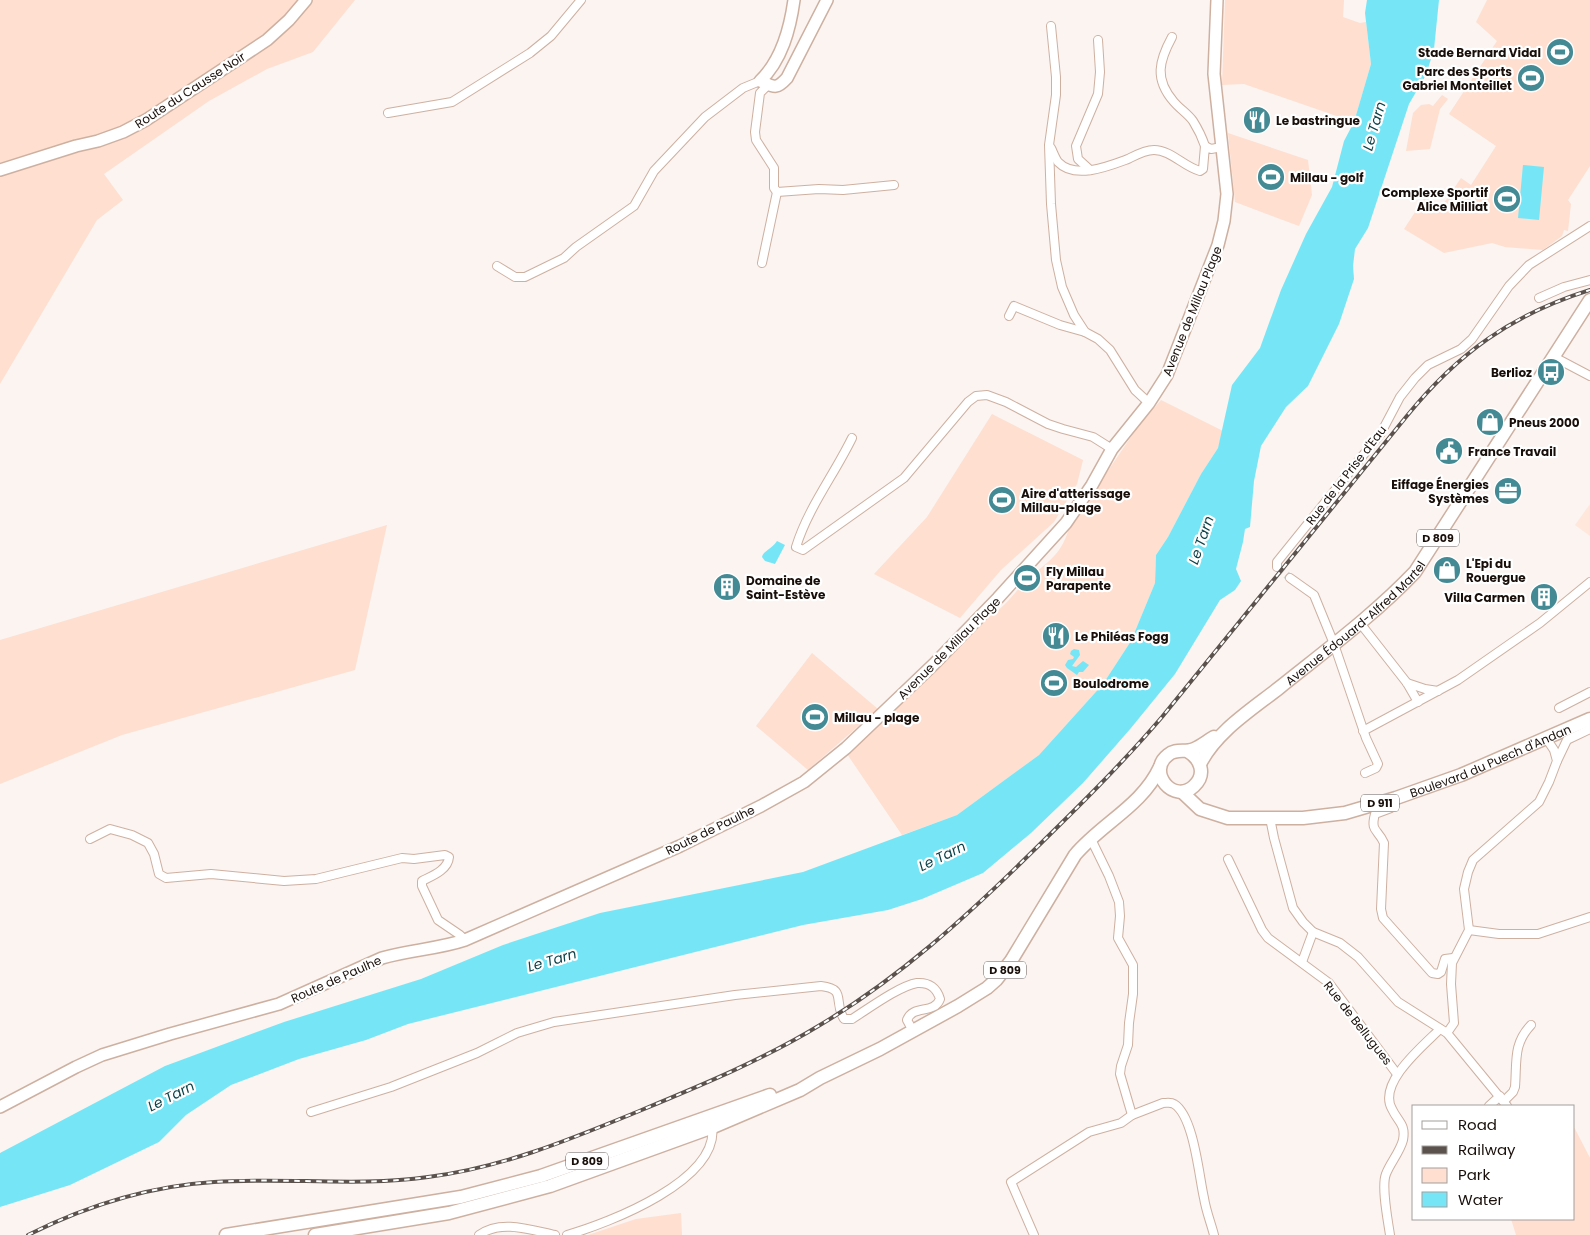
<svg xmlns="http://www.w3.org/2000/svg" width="1590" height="1235" viewBox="0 0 1590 1235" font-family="Poppins,sans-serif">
  <rect width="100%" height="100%" fill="#fbf4f1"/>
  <polygon fill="#ffe7dc" points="1590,504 1590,536 1575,525"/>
  <g fill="#fedfd0">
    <polygon points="0,0 355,0 313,52 267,69 209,101 104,174 123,200 97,220 0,384"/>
    <polygon points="1225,0 1344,0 1343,17 1360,23 1366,22 1371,64 1354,122 1244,84 1222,85"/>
    <polygon points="1487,0 1590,0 1590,166 1568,200 1571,204 1568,231 1564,230 1562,236 1543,250 1505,247 1492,243 1444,253 1404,229 1425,197 1442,206 1461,178 1471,185 1496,146 1449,114 1497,41 1476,22"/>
    <polygon points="1442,95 1448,99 1440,109 1430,149 1406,151 1413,113 1421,105 1429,104 1433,106"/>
    <polygon points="1228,133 1308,160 1312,195 1299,226 1235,202"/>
    <path d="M1161 400 1223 431 1218 448 1201 474 1168 537 1156 555 1155 583 1131 641 1103 684 1039 755 957 815 902 835 847 754 988 617C1003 609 1011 597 1022 585 1043 563 1060 560 1069 528L1137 428Z"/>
    <polygon points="992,414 1083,460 1077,484 1054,522 1001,570 960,618 874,574 927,517"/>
    <polygon points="387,525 355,670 122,735 0,784 0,640"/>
    <polygon points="812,653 878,709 808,770 756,726"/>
    <polygon points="1574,1127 1590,1158 1590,1235 1516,1235 1511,1219 1574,1219"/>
    <polygon points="681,1213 682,1235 588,1235 636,1219"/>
  </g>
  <g fill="#76e6f7">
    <polygon points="1367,0 1439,0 1434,49 1426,75 1409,104 1368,228 1355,249 1353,266 1354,279 1339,324 1308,386 1286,407 1261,446 1254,481 1250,527 1245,529 1243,542 1236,569 1241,581 1235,590 1220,600 1175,674 1131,728 1083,783 1031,833 983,873 922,899 888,910 803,925 408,1024 366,1040 299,1059 231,1085 186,1115 159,1142 70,1185 0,1207 0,1153 165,1066 284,1022 421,979 503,945 600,913 803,872 957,815 1039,755 1103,684 1131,641 1155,583 1156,555 1168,537 1201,474 1218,448 1232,385 1260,348 1281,290 1306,234 1332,187 1344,141 1354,122 1371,64 1365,13"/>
    <polygon points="1523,165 1544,167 1539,220 1518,218"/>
    <path d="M777 541 785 545 775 564 765 561 762 557C763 551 772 549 777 541Z"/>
    <polygon points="1074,649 1079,650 1080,655 1072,666 1076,667 1083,661 1089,665 1083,672 1079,672 1077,675 1067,668 1065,665 1068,660 1073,659 1074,657 1070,654 1071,651"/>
  </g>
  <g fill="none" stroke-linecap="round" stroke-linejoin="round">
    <polyline stroke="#d9d2ce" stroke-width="8" stroke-dasharray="8 4" stroke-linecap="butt" points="1277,567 1290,578"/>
    <defs>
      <g id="street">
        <polyline points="1051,26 1056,77 1056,95 1049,145 1051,204 1056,260 1062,287 1074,315 1085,332 1098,339 1110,350 1135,390 1149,403"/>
        <path d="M1172 37C1159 61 1154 79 1174 102 1180 109 1188 114 1193 121 1198 129 1202 137 1205 146"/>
        <polyline points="769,84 760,93 755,132 756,140 774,168 774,188 777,192 819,189 843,190 894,185"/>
        <polyline points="388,113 452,102 530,53 551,36 581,0"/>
        <path d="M1051 148C1053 152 1055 158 1058 162 1075 180 1109 166 1128 159 1136 155 1145 150 1154 150 1171 150 1184 167 1200 171L1203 169 1205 146 1211 149 1222 147"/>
        <polyline points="1090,170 1078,159 1076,146 1098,94 1100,72 1098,40"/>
        <polyline points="762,263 777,192"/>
        <polyline points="497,266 515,277 525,277 564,258 576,247 634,206 654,171 705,117 743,88 760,81"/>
        <polyline points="1539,298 1564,287 1590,280"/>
        <polyline points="1009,316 1014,306 1060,325 1085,332"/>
        <polyline points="1554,357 1590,376"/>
        <path d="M852 438C834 475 808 508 796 547L803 550 904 478 968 402 976 396 987 395 1006 402 1048 424 1063 429 1093 437 1112 449"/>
        <polyline points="1277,567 1277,562 1381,433 1400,397 1415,378 1428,365 1461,349 1472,339 1509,286 1529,265 1590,226"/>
        <polyline points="1290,578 1314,595 1334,644 1366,738 1378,764 1376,768 1365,773"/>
        <polyline points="1360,623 1407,683 1418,702"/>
        <polyline points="1407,683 1425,689 1438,691"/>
        <polyline points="1559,708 1590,692"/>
        <polyline points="1363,731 1458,680 1540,623 1590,582"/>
        <polyline points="1557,761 1567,740 1590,729"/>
        <path d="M1391 808 1375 814C1370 832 1378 829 1384 843L1381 909 1383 918 1432 973 1438 974 1441 972 1445 959 1453 958"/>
        <polyline points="1270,818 1274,838 1293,908 1303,922 1313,932 1340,943 1358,957 1398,1002 1447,1033 1507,1106"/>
        <path d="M90 839 110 829 132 835 148 843 154 854 159 874 166 878 211 874 284 881 316 879 402 858 414 859 445 855 449 857C448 870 432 876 422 881V886L438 920 460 935 465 940"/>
        <polyline points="1091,839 1109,876 1119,902 1120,916 1118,938 1133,965 1133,994 1129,1023 1128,1045 1121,1066 1120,1074 1132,1115"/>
        <polyline points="1228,859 1262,930 1268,938 1329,983 1397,1074"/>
        <polyline points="1469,930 1499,934 1538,934 1590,917"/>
        <polyline points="1302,962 1313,932"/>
        <polyline points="1447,1033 1454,1023 1451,984 1452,963 1469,930 1464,889 1468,872 1473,860 1539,802 1549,782 1557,761 1554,750 1546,738"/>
        <path d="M1504 1101 1513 1092 1515 1087C1517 1061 1513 1044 1531 1025"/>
        <polyline points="1489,1106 1500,1096"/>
        <path d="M311 1112 391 1087 477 1053 517 1033 554 1022 735 995 821 986C847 989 833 1001 844 1019H852C868 1009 899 986 917 983 929 982 937 988 940 999 934 1015 913 1004 907 1020L913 1031"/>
        <path d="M479 1235C501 1219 531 1230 555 1235"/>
        <path d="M567 1235C609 1223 721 1180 712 1125"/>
        <path d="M1034 1235 1011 1182 1089 1132 1121 1123 1132 1115 1163 1103C1167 1103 1171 1102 1174 1104 1194 1116 1199 1177 1204 1198 1206 1211 1211 1223 1214 1235"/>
        <path d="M1390 1235C1388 1221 1381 1186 1386 1174 1390 1163 1400 1152 1403 1140 1406 1124 1398 1122 1392 1109 1377 1083 1424 1045 1440 1029"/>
      </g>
      <g id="secondary">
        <path d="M794 0C790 29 782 60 760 81 774 87 776 90 787 78L827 0"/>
        <polyline points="0,170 76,146 98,141 123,132 146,120 267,40 289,20 306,0"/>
        <path d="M0 1107 76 1067 102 1055 170 1034 279 1004 382 958C409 950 438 949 465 940L680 846 761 806 804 782 846 748 934 664 998 598 1066 523 1092 485 1112 449 1149 403 1167 375 1218 245 1224 221 1227 194 1214 74 1217 0"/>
      </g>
      <g id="primary">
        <path d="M1187 751C1200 758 1207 774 1194 786 1174 805 1146 772 1168 755 1176 748 1185 753 1194 749 1201 746 1207 741 1214 737"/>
        <path id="s1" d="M1200 764C1216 732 1251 710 1279 688 1325 651 1374 615 1415 572L1590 300"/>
        <path id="s2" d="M1182 792 1200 809 1228 818H1303L1345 813 1396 798 1461 775 1590 719"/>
        <polyline points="226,1235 461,1197 541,1176 770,1095"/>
        <path d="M315 1235 449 1213 550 1186 713 1127 800 1090 820 1078 880 1049 958 1006 987 988 996 980 1011 961 1075 855C1102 823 1142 806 1160 767"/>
      </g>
    </defs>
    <use href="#street" stroke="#ceb0a1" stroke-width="10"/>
    <use href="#secondary" stroke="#ceb0a1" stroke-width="14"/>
    <use href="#primary" stroke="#ceb0a1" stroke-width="15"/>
    <use href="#street" stroke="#fff" stroke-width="8"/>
    <use href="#secondary" stroke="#fff" stroke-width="11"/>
    <use href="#primary" stroke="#fff" stroke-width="12"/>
    <defs>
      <path id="rail" d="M28 1235C86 1206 149 1186 214 1182 285 1177 357 1187 428 1177 500 1168 566 1141 632 1114 697 1087 761 1061 820 1025 899 978 966 917 1031 853 1076 809 1121 765 1162 717L1406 417C1458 353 1511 315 1590 290"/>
    </defs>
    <use href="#rail" stroke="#5b524d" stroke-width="4"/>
    <use href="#rail" stroke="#fff" stroke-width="2" stroke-dasharray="5.5" stroke-linecap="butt"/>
  </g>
  <defs>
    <symbol id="stadium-disc" viewBox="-11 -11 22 22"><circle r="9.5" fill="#448a95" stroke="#fff"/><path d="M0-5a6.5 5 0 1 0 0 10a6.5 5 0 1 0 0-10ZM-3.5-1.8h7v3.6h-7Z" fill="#fff"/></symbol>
    <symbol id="restaurant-disc" viewBox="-11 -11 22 22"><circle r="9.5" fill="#448a95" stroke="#fff"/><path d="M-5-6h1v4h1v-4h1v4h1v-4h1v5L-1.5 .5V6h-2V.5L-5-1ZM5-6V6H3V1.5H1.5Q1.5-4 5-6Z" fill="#fff"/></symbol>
    <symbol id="bus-disc" viewBox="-11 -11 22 22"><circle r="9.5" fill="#448a95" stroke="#fff"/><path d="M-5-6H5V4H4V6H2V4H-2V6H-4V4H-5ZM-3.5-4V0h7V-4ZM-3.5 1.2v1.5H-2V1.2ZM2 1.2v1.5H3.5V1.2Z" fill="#fff"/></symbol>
    <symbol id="shop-disc" viewBox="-11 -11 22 22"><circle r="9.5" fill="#448a95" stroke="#fff"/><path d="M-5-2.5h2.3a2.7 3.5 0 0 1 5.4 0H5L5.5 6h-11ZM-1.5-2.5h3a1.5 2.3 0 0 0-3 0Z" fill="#fff"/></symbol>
    <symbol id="civic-disc" viewBox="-11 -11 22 22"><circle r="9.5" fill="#448a95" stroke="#fff"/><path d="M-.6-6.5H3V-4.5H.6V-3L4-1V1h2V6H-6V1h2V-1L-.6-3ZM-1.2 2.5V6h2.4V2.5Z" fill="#fff"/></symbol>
    <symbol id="office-disc" viewBox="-11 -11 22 22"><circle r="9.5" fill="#448a95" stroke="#fff"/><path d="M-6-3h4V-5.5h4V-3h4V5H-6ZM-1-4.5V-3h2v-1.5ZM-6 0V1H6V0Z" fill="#fff"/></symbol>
    <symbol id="building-disc" viewBox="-11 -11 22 22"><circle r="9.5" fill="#448a95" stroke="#fff"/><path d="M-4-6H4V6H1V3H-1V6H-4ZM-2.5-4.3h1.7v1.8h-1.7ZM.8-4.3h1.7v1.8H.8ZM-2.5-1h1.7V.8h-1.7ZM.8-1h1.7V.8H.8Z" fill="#fff"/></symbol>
  </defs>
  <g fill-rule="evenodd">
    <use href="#stadium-disc" x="1544" y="36" width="32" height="32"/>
    <use href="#stadium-disc" x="1515" y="62" width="32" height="32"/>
    <use href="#restaurant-disc" x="1241" y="104" width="32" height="32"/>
    <use href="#stadium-disc" x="1255" y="161" width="32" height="32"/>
    <use href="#stadium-disc" x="1491" y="183" width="32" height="32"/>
    <use href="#bus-disc" x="1535" y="356" width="32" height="32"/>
    <use href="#shop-disc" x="1474" y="406" width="32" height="32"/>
    <use href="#civic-disc" x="1433" y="435" width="32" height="32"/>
    <use href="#office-disc" x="1492" y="475" width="32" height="32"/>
    <use href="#stadium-disc" x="986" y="484" width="32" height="32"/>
    <use href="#shop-disc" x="1431" y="554" width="32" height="32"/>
    <use href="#stadium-disc" x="1011" y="562" width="32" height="32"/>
    <use href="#building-disc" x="711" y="571" width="32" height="32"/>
    <use href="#building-disc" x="1528" y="581" width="32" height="32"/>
    <use href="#restaurant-disc" x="1040" y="620" width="32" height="32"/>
    <use href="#stadium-disc" x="1038" y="667" width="32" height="32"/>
    <use href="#stadium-disc" x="799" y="701" width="32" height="32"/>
  </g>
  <g text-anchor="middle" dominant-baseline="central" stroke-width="4.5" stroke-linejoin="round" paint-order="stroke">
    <g fill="#fff" stroke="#5e5754" stroke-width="1">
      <rect x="1417" y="529.5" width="42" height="17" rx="4"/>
      <rect x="1361" y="794.5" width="38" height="17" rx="4"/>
      <rect x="984" y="961.5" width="42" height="17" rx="4"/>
      <rect x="566" y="1152.5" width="42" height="17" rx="4"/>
    </g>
    <g font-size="11" font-weight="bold" fill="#190f0a">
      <text x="1438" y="538">D 809</text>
      <text x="1380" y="803">D 911</text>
      <text x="1005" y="970">D 809</text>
      <text x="587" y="1161">D 809</text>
    </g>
    <g font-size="12" font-weight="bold" fill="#190f0a" stroke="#fff" text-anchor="start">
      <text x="1541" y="52" text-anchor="end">Stade Bernard Vidal</text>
      <text x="1512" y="71" text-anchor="end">Parc des Sports<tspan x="1512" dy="14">Gabriel Monteillet</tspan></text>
      <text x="1276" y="120">Le bastringue</text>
      <text x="1290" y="177">Millau - golf</text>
      <text x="1488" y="192" text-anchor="end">Complexe Sportif<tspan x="1488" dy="14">Alice Milliat</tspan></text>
      <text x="1532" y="372" text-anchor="end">Berlioz</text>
      <text x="1509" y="422">Pneus 2000</text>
      <text x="1468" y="451">France Travail</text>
      <text x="1489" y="484" text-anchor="end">Eiffage Énergies<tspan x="1489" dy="14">Systèmes</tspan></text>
      <text x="1021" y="493">Aire d'atterissage<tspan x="1021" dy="14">Millau-plage</tspan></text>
      <text x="1466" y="563">L'Epi du<tspan x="1466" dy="14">Rouergue</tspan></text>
      <text x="1046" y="571">Fly Millau<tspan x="1046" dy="14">Parapente</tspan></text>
      <text x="746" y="580">Domaine de<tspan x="746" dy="14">Saint-Estève</tspan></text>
      <text x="1525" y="597" text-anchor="end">Villa Carmen</text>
      <text x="1075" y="636">Le Philéas Fogg</text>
      <text x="1073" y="683">Boulodrome</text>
      <text x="834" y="717">Millau - plage</text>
    </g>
    <g font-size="12" fill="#190f0a" stroke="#fff">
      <text transform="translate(190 90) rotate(-33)">Route du Causse Noir</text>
      <text transform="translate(1192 311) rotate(-68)">Avenue de Millau Plage</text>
      <text transform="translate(1346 475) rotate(-52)">Rue de la Prise d'Eau</text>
      <text stroke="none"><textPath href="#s1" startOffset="211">Avenue Édouard-Alfred Martel</textPath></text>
      <text transform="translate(949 648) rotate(-45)">Avenue de Millau Plage</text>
      <text stroke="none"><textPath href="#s2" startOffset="326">Boulevard du Puech d'Andan</textPath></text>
      <text transform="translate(710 830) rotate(-26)">Route de Paulhe</text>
      <text transform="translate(336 979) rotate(-24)">Route de Paulhe</text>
      <text transform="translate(1358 1023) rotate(52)">Rue de Bellugues</text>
    </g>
    <g font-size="14" font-style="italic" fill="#0d4249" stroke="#fff">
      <text transform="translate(1374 126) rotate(-74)">Le Tarn</text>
      <text transform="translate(1201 540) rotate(-71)">Le Tarn</text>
      <text transform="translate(942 856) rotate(-26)">Le Tarn</text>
      <text transform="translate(552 960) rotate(-16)">Le Tarn</text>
      <text transform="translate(171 1096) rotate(-27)">Le Tarn</text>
    </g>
  </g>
  <rect x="1412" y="1105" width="162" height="115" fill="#ffffff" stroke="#a39f9d"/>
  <rect x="1422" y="1121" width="25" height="8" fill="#ffffff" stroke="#a39f9d"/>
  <text x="1458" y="1130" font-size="15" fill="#190f0a">Road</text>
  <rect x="1422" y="1146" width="25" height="8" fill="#5b524d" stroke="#a39f9d"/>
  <text x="1458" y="1155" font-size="15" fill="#190f0a">Railway</text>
  <rect x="1422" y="1168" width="25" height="15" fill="#fedfd0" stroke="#a39f9d"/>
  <text x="1458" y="1180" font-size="15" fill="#190f0a">Park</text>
  <rect x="1422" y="1192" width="25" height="15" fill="#76e6f7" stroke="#a39f9d"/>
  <text x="1458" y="1205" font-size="15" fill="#190f0a">Water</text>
</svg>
